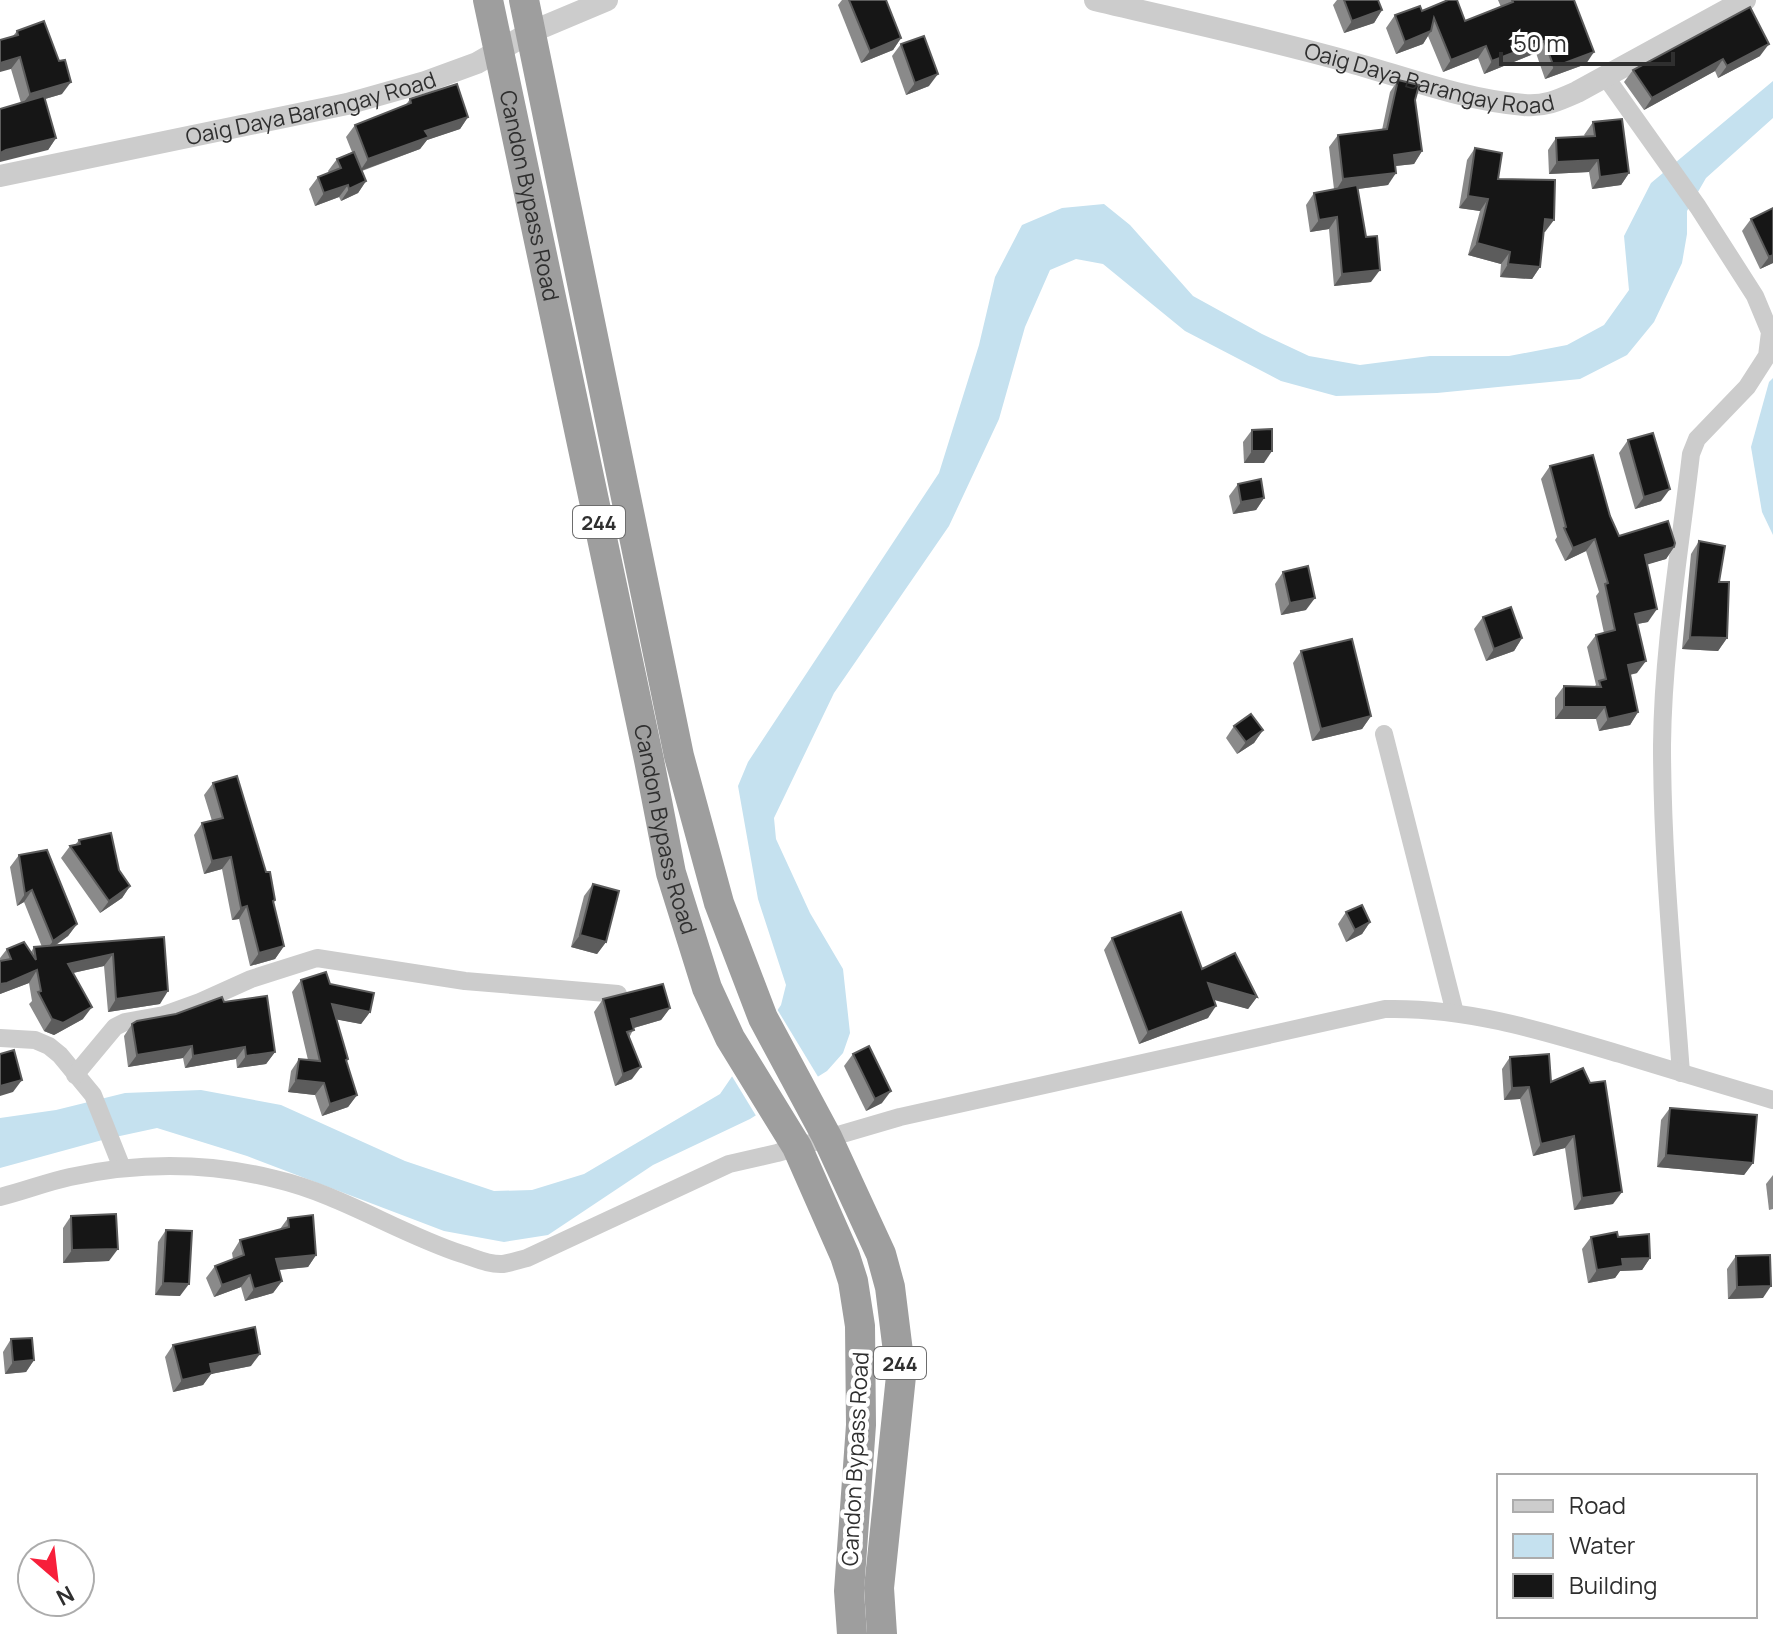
<svg xmlns="http://www.w3.org/2000/svg" width="1773" height="1634" viewBox="0 0 1773 1634" font-family="Manrope,sans-serif">
  <rect width="100%" height="100%" fill="#fff"/>
  <g fill="#c5e1ef">
    <polygon points="1773,81 1773,118 1706,178 1687,211 1687,234 1682,263 1654,322 1627,355 1580,379 1437,393 1336,396 1281,381 1185,331 1103,264 1076,259 1050,270 1025,327 999,419 949,526 834,693 774,818 776,839 810,913 843,969 850,1033 843,1053 827,1071 750,1119 653,1165 548,1235 504,1242 444,1231 247,1156 157,1128 106,1139 0,1168 0,1118 56,1110 125,1093 201,1090 281,1105 405,1161 494,1191 532,1190 584,1174 720,1094 781,1005 786,985 758,899 738,786 748,762 939,473 979,345 995,277 1022,225 1062,208 1104,204 1130,225 1193,296 1262,334 1309,356 1360,365 1430,356 1509,356 1567,345 1604,325 1629,290 1624,236 1651,183"/>
    <polygon points="1773,378 1773,535 1762,512 1751,447 1769,382"/>
  </g>
  <polygon fill="#fff" points="777,1009 820,1080 758,1119 730,1073 771,1013"/>
  <g fill="none" stroke-linecap="round" stroke-linejoin="round">
    <g stroke="#ccc" stroke-width="18">
      <path d="M1605 76 1698 207 1755 296 1770 332 1767 356 1747 387 1697 439 1691 454C1680 550 1663 648 1662 745 1662 854 1673 964 1681 1073"/>
      <polyline points="1384,734 1455,1013"/>
      <polyline points="0,1038 35,1040 49,1046 60,1055 93,1095 122,1168"/>
      <polyline points="75,1075 115,1027 125,1022 164,1015 200,1002 251,979 317,958 465,981 618,994"/>
      <path d="M0 1197C24 1191 47 1182 70 1177 139 1162 207 1162 275 1179 340 1194 398 1233 462 1254 475 1258 489 1265 503 1264 511 1263 519 1260 527 1258L729 1164 777 1153 900 1117 1385 1009C1466 1007 1543 1031 1620 1054 1671 1070 1722 1085 1773 1100"/>
    </g>
    <g stroke="#ccc" stroke-width="22">
      <path id="s1" d="M1095 0C1179 20 1263 38 1346 61 1404 77 1464 100 1524 105 1544 107 1559 100 1577 92L1745 0"/>
      <path id="s2" d="M0 176 347 104 425 82 477 63 531 32 607 0"/>
    </g>
    <g stroke="#9e9e9e" stroke-width="30">
      <path id="s3" d="M488 0 649 760 671 873 707 988 730 1038 797 1147 845 1256 853 1281 860 1326 861 1425 849 1591 852 1634"/>
      <polyline points="524,0 679,756 719,903 763,1018 827,1137 881,1254 890,1287 901,1376 879,1588 882,1634"/>
    </g>
  </g>
  <g fill="#8a8a8a">
    <polygon points="842,0 886,0 901,38 893,50 861,63 838,5"/>
    <polygon points="1337,0 1378,0 1382,10 1374,23 1344,33 1333,5"/>
    <polygon points="1498,0 1574,0 1586,64 1545,79 1536,53 1484,74 1478,58 1443,72 1428,36 1423,44 1396,54 1386,28 1395,15 1422,11 1465,21 1501,7"/>
    <polygon points="1750,7 1760,56 1718,78 1715,71 1644,110 1624,82 1633,70"/>
    <polygon points="17,31 62,94 45,99 56,138 48,150 21,103 11,69 13,36"/>
    <polygon points="901,44 929,86 906,95 892,56"/>
    <polygon points="1398,80 1415,100 1422,151 1414,164 1395,166 1388,185 1358,189 1371,282 1334,286 1329,229 1310,232 1306,205 1314,193 1334,189 1329,147 1338,135 1382,130 1390,92"/>
    <polygon points="410,99 468,117 460,129 427,140 420,149 362,171 366,181 358,193 341,201 339,197 315,206 309,189 318,177 329,173 328,171 337,159 352,152 346,137 355,125 405,106"/>
    <polygon points="1593,122 1629,173 1621,185 1592,189 1589,172 1549,174 1548,150 1556,138 1585,136 1584,135"/>
    <polygon points="1475,148 1498,179 1545,232 1544,232 1540,267 1532,279 1500,277 1501,264 1468,255 1480,211 1459,208 1467,160"/>
    <polygon points="1751,219 1773,263 1760,269 1742,231"/>
    <polygon points="1252,430 1264,463 1244,463 1243,442"/>
    <polygon points="1628,440 1661,501 1635,509 1619,453"/>
    <polygon points="1550,466 1610,516 1619,536 1674,547 1666,559 1647,564 1648,622 1637,624 1637,673 1630,675 1638,712 1630,725 1599,731 1596,719 1555,719 1555,698 1564,686 1595,686 1596,685 1587,647 1596,635 1604,633 1596,596 1599,592 1586,551 1565,561 1555,540 1557,537 1541,479"/>
    <polygon points="1238,484 1264,498 1256,510 1233,514 1229,496"/>
    <polygon points="1699,541 1719,582 1727,638 1718,651 1682,649 1691,554"/>
    <polygon points="1283,572 1306,610 1281,615 1275,584"/>
    <polygon points="1483,617 1522,638 1514,651 1486,661 1474,629"/>
    <polygon points="1301,651 1371,716 1362,729 1312,741 1293,663"/>
    <polygon points="1234,726 1263,730 1254,743 1237,754 1226,738"/>
    <polygon points="213,783 273,903 284,946 275,959 250,966 239,919 232,920 222,869 204,874 194,835 202,823 212,821 204,795"/>
    <polygon points="79,840 119,870 130,886 122,898 100,913 61,858 70,846 75,845"/>
    <polygon points="19,855 77,924 68,936 55,946 164,937 160,1004 108,1012 104,966 73,973 83,1019 54,1035 44,1031 29,1004 32,1001 29,983 0,994 0,958 7,949 31,952 34,947 42,947 24,902 17,906 10,867"/>
    <polygon points="593,884 606,942 597,954 571,947 584,896"/>
    <polygon points="1346,912 1370,922 1362,934 1346,942 1338,924"/>
    <polygon points="1112,938 1202,969 1257,997 1248,1009 1214,999 1208,1018 1139,1044 1104,950"/>
    <polygon points="301,980 370,1012 361,1024 336,1019 348,1059 346,1062 357,1095 348,1107 322,1116 315,1095 288,1092 291,1071 299,1059 308,1060 292,992"/>
    <polygon points="603,999 670,1008 661,1020 634,1028 629,1038 632,1079 615,1086 594,1012"/>
    <polygon points="224,1002 275,1052 266,1064 237,1068 236,1059 185,1068 183,1058 128,1067 124,1036 132,1024"/>
    <polygon points="853,1054 882,1103 866,1111 844,1066"/>
    <polygon points="1510,1057 1551,1082 1613,1204 1574,1210 1565,1148 1533,1156 1520,1099 1504,1100 1502,1069"/>
    <polygon points="1670,1108 1753,1163 1744,1175 1657,1167 1661,1120"/>
    <polygon points="1773,1175 1773,1209 1769,1210 1766,1184"/>
    <polygon points="71,1216 109,1261 63,1263 63,1228"/>
    <polygon points="288,1218 316,1255 308,1267 279,1270 282,1281 273,1293 245,1301 241,1287 214,1297 206,1278 215,1266 233,1259 232,1253 240,1240 280,1229"/>
    <polygon points="166,1230 180,1296 155,1295 158,1242"/>
    <polygon points="1591,1237 1618,1237 1650,1258 1642,1270 1620,1271 1615,1278 1588,1283 1582,1249"/>
    <polygon points="1736,1256 1763,1298 1728,1299 1727,1269"/>
    <polygon points="11,1339 34,1360 26,1372 5,1374 3,1352"/>
    <polygon points="173,1345 251,1366 211,1374 203,1385 173,1392 165,1357"/>
  </g>
  <g fill="#5c5c5c">
    <polygon points="1382,10 1374,23 1344,33 1352,21"/>
    <polygon points="1431,31 1423,44 1396,54 1405,42"/>
    <polygon points="901,38 893,50 861,63 870,51"/>
    <polygon points="1544,41 1536,53 1484,74 1492,61"/>
    <polygon points="1769,44 1760,56 1718,78 1727,66"/>
    <polygon points="1486,46 1478,58 1443,72 1451,60"/>
    <polygon points="1594,52 1586,64 1545,79 1554,67"/>
    <polygon points="20,57 11,69 0,72 0,63"/>
    <polygon points="1723,59 1715,71 1644,110 1652,98"/>
    <polygon points="938,74 929,86 906,95 915,83"/>
    <polygon points="71,82 62,94 21,106 30,94"/>
    <polygon points="468,117 460,129 427,140 420,149 360,171 368,159 425,131"/>
    <polygon points="56,138 48,150 0,162 0,153 6,150"/>
    <polygon points="1422,151 1414,164 1386,167 1394,155"/>
    <polygon points="1598,160 1589,172 1549,174 1557,162"/>
    <polygon points="1396,173 1388,185 1335,192 1343,179"/>
    <polygon points="1629,173 1621,185 1592,189 1600,177"/>
    <polygon points="366,181 358,193 341,201 349,189"/>
    <polygon points="348,185 339,197 315,206 324,193"/>
    <polygon points="1468,196 1488,199 1480,211 1459,208"/>
    <polygon points="1337,217 1329,229 1310,232 1319,220"/>
    <polygon points="1545,219 1554,220 1545,232 1537,232"/>
    <polygon points="1477,243 1510,252 1501,264 1468,255"/>
    <polygon points="1773,255 1773,263 1760,269 1769,257"/>
    <polygon points="1508,264 1540,267 1532,279 1500,277"/>
    <polygon points="1380,270 1371,282 1334,286 1342,274"/>
    <polygon points="1252,451 1272,451 1264,463 1244,463"/>
    <polygon points="1670,489 1661,501 1635,509 1644,497"/>
    <polygon points="1264,498 1256,510 1233,514 1241,502"/>
    <polygon points="1595,539 1586,551 1565,561 1573,548"/>
    <polygon points="1674,547 1666,559 1636,568 1645,555"/>
    <polygon points="1315,598 1306,610 1281,615 1290,603"/>
    <polygon points="1657,609 1648,622 1626,626 1635,614"/>
    <polygon points="1690,637 1727,638 1718,651 1682,649"/>
    <polygon points="1522,638 1514,651 1486,661 1494,649"/>
    <polygon points="1646,661 1637,673 1619,677 1628,665"/>
    <polygon points="1564,707 1605,707 1596,719 1555,719"/>
    <polygon points="1638,712 1630,725 1599,731 1608,719"/>
    <polygon points="1371,716 1362,729 1312,741 1321,729"/>
    <polygon points="1263,730 1254,743 1237,754 1246,742"/>
    <polygon points="231,857 222,869 204,874 212,861"/>
    <polygon points="130,886 122,898 100,913 109,901"/>
    <polygon points="32,890 24,902 17,906 25,894"/>
    <polygon points="247,906 239,919 232,920 241,908"/>
    <polygon points="1370,922 1362,934 1346,942 1355,930"/>
    <polygon points="77,924 68,936 44,953 53,941"/>
    <polygon points="580,935 606,942 597,954 571,947"/>
    <polygon points="284,946 275,959 250,966 259,953"/>
    <polygon points="113,954 104,966 59,976 68,964"/>
    <polygon points="37,970 29,983 0,994 0,984"/>
    <polygon points="1208,983 1257,997 1248,1009 1199,996"/>
    <polygon points="168,991 160,1004 108,1012 116,999"/>
    <polygon points="332,1004 370,1012 361,1024 323,1017"/>
    <polygon points="1216,1006 1208,1018 1139,1044 1148,1032"/>
    <polygon points="92,1007 83,1019 54,1035 44,1031 52,1019"/>
    <polygon points="670,1008 661,1020 623,1031 631,1019"/>
    <polygon points="192,1046 183,1058 128,1067 137,1055"/>
    <polygon points="245,1047 236,1059 185,1068 193,1056"/>
    <polygon points="275,1052 266,1064 237,1068 246,1056"/>
    <polygon points="641,1067 632,1079 615,1086 623,1074"/>
    <polygon points="22,1080 13,1092 0,1096 0,1086"/>
    <polygon points="296,1080 324,1083 315,1095 288,1092"/>
    <polygon points="1529,1087 1520,1099 1504,1100 1512,1088"/>
    <polygon points="891,1091 882,1103 866,1111 875,1099"/>
    <polygon points="357,1095 348,1107 322,1116 330,1104"/>
    <polygon points="1574,1136 1565,1148 1533,1156 1541,1144"/>
    <polygon points="1666,1155 1753,1163 1744,1175 1657,1167"/>
    <polygon points="1622,1192 1613,1204 1574,1210 1582,1198"/>
    <polygon points="118,1249 109,1261 63,1263 72,1250"/>
    <polygon points="316,1255 308,1267 267,1271 276,1259"/>
    <polygon points="1650,1258 1642,1270 1620,1271 1615,1278 1588,1283 1597,1270 1622,1259"/>
    <polygon points="250,1275 241,1287 214,1297 222,1285"/>
    <polygon points="282,1281 273,1293 245,1301 254,1289"/>
    <polygon points="163,1283 189,1284 180,1296 155,1295"/>
    <polygon points="1771,1286 1763,1298 1728,1299 1737,1287"/>
    <polygon points="260,1354 251,1366 211,1374 203,1385 173,1392 182,1380 210,1364"/>
    <polygon points="34,1360 26,1372 5,1374 13,1362"/>
  </g>
  <g fill="#161616" stroke="#5c5c5c" stroke-width="2">
    <polygon points="849,0 886,0 901,38 870,51"/>
    <polygon points="1344,0 1378,0 1382,10 1352,21"/>
    <polygon points="1448,0 1457,0 1465,21 1513,2 1512,0 1574,0 1594,52 1554,67 1544,41 1492,61 1486,46 1451,60 1434,18 1431,31 1405,42 1395,15 1420,6 1422,11"/>
    <polygon points="1750,7 1769,44 1727,66 1723,59 1652,98 1633,70"/>
    <polygon points="44,21 59,61 65,60 71,82 30,94 20,57 0,63 0,40 18,35 17,31"/>
    <polygon points="924,36 938,74 915,83 901,44"/>
    <polygon points="1398,80 1419,85 1415,100 1422,151 1394,155 1396,173 1343,179 1338,135 1387,129"/>
    <polygon points="457,84 468,117 425,131 429,137 368,159 355,125 411,103 410,99"/>
    <polygon points="44,96 56,138 6,150 0,153 0,109"/>
    <polygon points="1622,119 1629,173 1600,177 1598,160 1557,162 1556,138 1595,136 1593,122"/>
    <polygon points="1475,148 1502,153 1498,179 1555,180 1554,220 1545,219 1540,267 1508,264 1510,252 1477,243 1488,199 1468,196"/>
    <polygon points="354,152 366,181 349,189 348,185 324,193 318,177 341,168 337,159"/>
    <polygon points="1357,185 1366,237 1377,236 1380,270 1342,274 1337,217 1319,220 1314,193"/>
    <polygon points="1773,208 1773,255 1769,257 1751,219"/>
    <polygon points="1272,429 1272,451 1252,451 1252,430"/>
    <polygon points="1653,433 1670,489 1644,497 1628,440"/>
    <polygon points="1593,455 1610,516 1619,536 1668,521 1675,543 1674,547 1645,555 1657,609 1635,614 1646,661 1628,665 1638,712 1608,719 1605,707 1564,707 1564,686 1601,687 1599,681 1606,679 1596,635 1615,630 1605,584 1608,583 1595,539 1573,548 1564,528 1566,527 1550,466"/>
    <polygon points="1261,479 1264,498 1241,502 1238,484"/>
    <polygon points="1699,541 1725,546 1719,582 1729,582 1727,638 1690,637"/>
    <polygon points="1308,566 1315,598 1290,603 1283,572"/>
    <polygon points="1511,607 1522,638 1494,649 1483,617"/>
    <polygon points="1352,639 1371,716 1321,729 1301,651"/>
    <polygon points="1251,714 1263,730 1246,742 1234,726"/>
    <polygon points="237,776 266,872 270,872 275,900 273,901 284,946 259,953 247,906 241,908 231,857 212,861 202,823 223,818 213,783"/>
    <polygon points="111,833 119,870 130,886 109,901 70,846 80,844 79,840"/>
    <polygon points="47,850 77,924 53,941 32,890 25,894 19,855"/>
    <polygon points="593,884 619,891 606,942 580,935"/>
    <polygon points="1362,905 1370,922 1355,930 1346,912"/>
    <polygon points="1181,912 1202,969 1235,953 1257,997 1208,983 1216,1006 1148,1032 1112,938"/>
    <polygon points="164,937 168,991 116,999 113,954 68,964 92,1007 63,1023 52,1019 38,992 41,991 37,970 7,983 0,984 0,961 11,959 7,949 24,942 36,960 34,947"/>
    <polygon points="326,972 330,984 374,993 370,1012 332,1004 348,1059 346,1060 357,1095 330,1104 324,1083 296,1080 299,1059 320,1061 301,980"/>
    <polygon points="663,984 670,1008 631,1019 634,1030 627,1032 641,1067 623,1074 603,999"/>
    <polygon points="267,996 275,1052 246,1056 245,1047 193,1056 192,1046 137,1055 132,1024 137,1021 176,1014 222,997 224,1002"/>
    <polygon points="869,1046 891,1091 875,1099 853,1054"/>
    <polygon points="14,1050 22,1080 0,1086 0,1054"/>
    <polygon points="1549,1054 1551,1082 1583,1068 1590,1083 1605,1081 1622,1192 1582,1198 1574,1136 1541,1144 1529,1087 1512,1088 1510,1057"/>
    <polygon points="1670,1108 1757,1115 1753,1163 1666,1155"/>
    <polygon points="116,1214 118,1249 72,1250 71,1216"/>
    <polygon points="313,1215 316,1255 276,1259 282,1281 254,1289 250,1275 222,1285 215,1266 244,1255 240,1240 289,1227 288,1218"/>
    <polygon points="166,1230 192,1231 189,1284 163,1283"/>
    <polygon points="1617,1232 1618,1237 1649,1234 1650,1258 1622,1259 1623,1266 1597,1270 1591,1237"/>
    <polygon points="1770,1255 1771,1286 1737,1287 1736,1256"/>
    <polygon points="255,1327 260,1354 210,1364 212,1373 182,1380 173,1345"/>
    <polygon points="32,1338 34,1360 13,1362 11,1339"/>
  </g>
  <g text-anchor="middle" dominant-baseline="central" stroke-width="8" stroke-linejoin="round" paint-order="stroke">
    <g fill="#fff" stroke="#6d6d6d" stroke-width="2">
      <rect x="573" y="506" width="52" height="32" rx="6"/>
      <rect x="874" y="1347" width="52" height="32" rx="6"/>
    </g>
    <g font-size="20" font-weight="bold" fill="#2f2f2f">
      <text x="599" y="522">244</text>
      <text x="900" y="1363">244</text>
    </g>
    <g font-size="22" fill="#2f2f2f" stroke="#fff">
      <text stroke="none"><textPath href="#s1" startOffset="344">Oaig Daya Barangay Road</textPath></text>
      <text stroke="none"><textPath href="#s2" startOffset="318">Oaig Daya Barangay Road</textPath></text>
      <text stroke="none"><textPath href="#s3" startOffset="200">Candon Bypass Road</textPath></text>
      <text stroke="none"><textPath href="#s3" startOffset="848">Candon Bypass Road</textPath></text>
      <text transform="translate(855 1459) rotate(-87)">Candon Bypass Road</text>
    </g>
  </g>
  <rect x="1497" y="1474" width="260" height="144" fill="#ffffff" stroke="#acacac" stroke-width="2"/>
  <rect x="1513" y="1500" width="40" height="12" fill="#cccccc" stroke="#acacac" stroke-width="2"/>
  <text x="1569" y="1514" font-size="24" fill="#2f2f2f">Road</text>
  <rect x="1513" y="1534" width="40" height="24" fill="#c5e1ef" stroke="#acacac" stroke-width="2"/>
  <text x="1569" y="1554" font-size="24" fill="#2f2f2f">Water</text>
  <rect x="1513" y="1574" width="40" height="24" fill="#161616" stroke="#acacac" stroke-width="2"/>
  <text x="1569" y="1594" font-size="24" fill="#2f2f2f">Building</text>
  <g transform="translate(56 1578) rotate(152)"><circle r="38" fill="#ffffff" stroke="#acacac" stroke-width="2"/>
  <path d="M0-6L14 30L0 20L-14 30Z" fill="#f71f3a"/>
  <text y="-12" font-size="22" font-weight="bold" text-anchor="middle" fill="#2f2f2f">N</text>
  </g>
  <path d="M1501 52v12h172v-12" fill="none" stroke="#2f2f2f" stroke-width="4"/>
  <text x="1513" y="52" font-size="24" fill="#2f2f2f" stroke="#ffffff" stroke-width="6" paint-order="stroke">50 m</text>
</svg>
